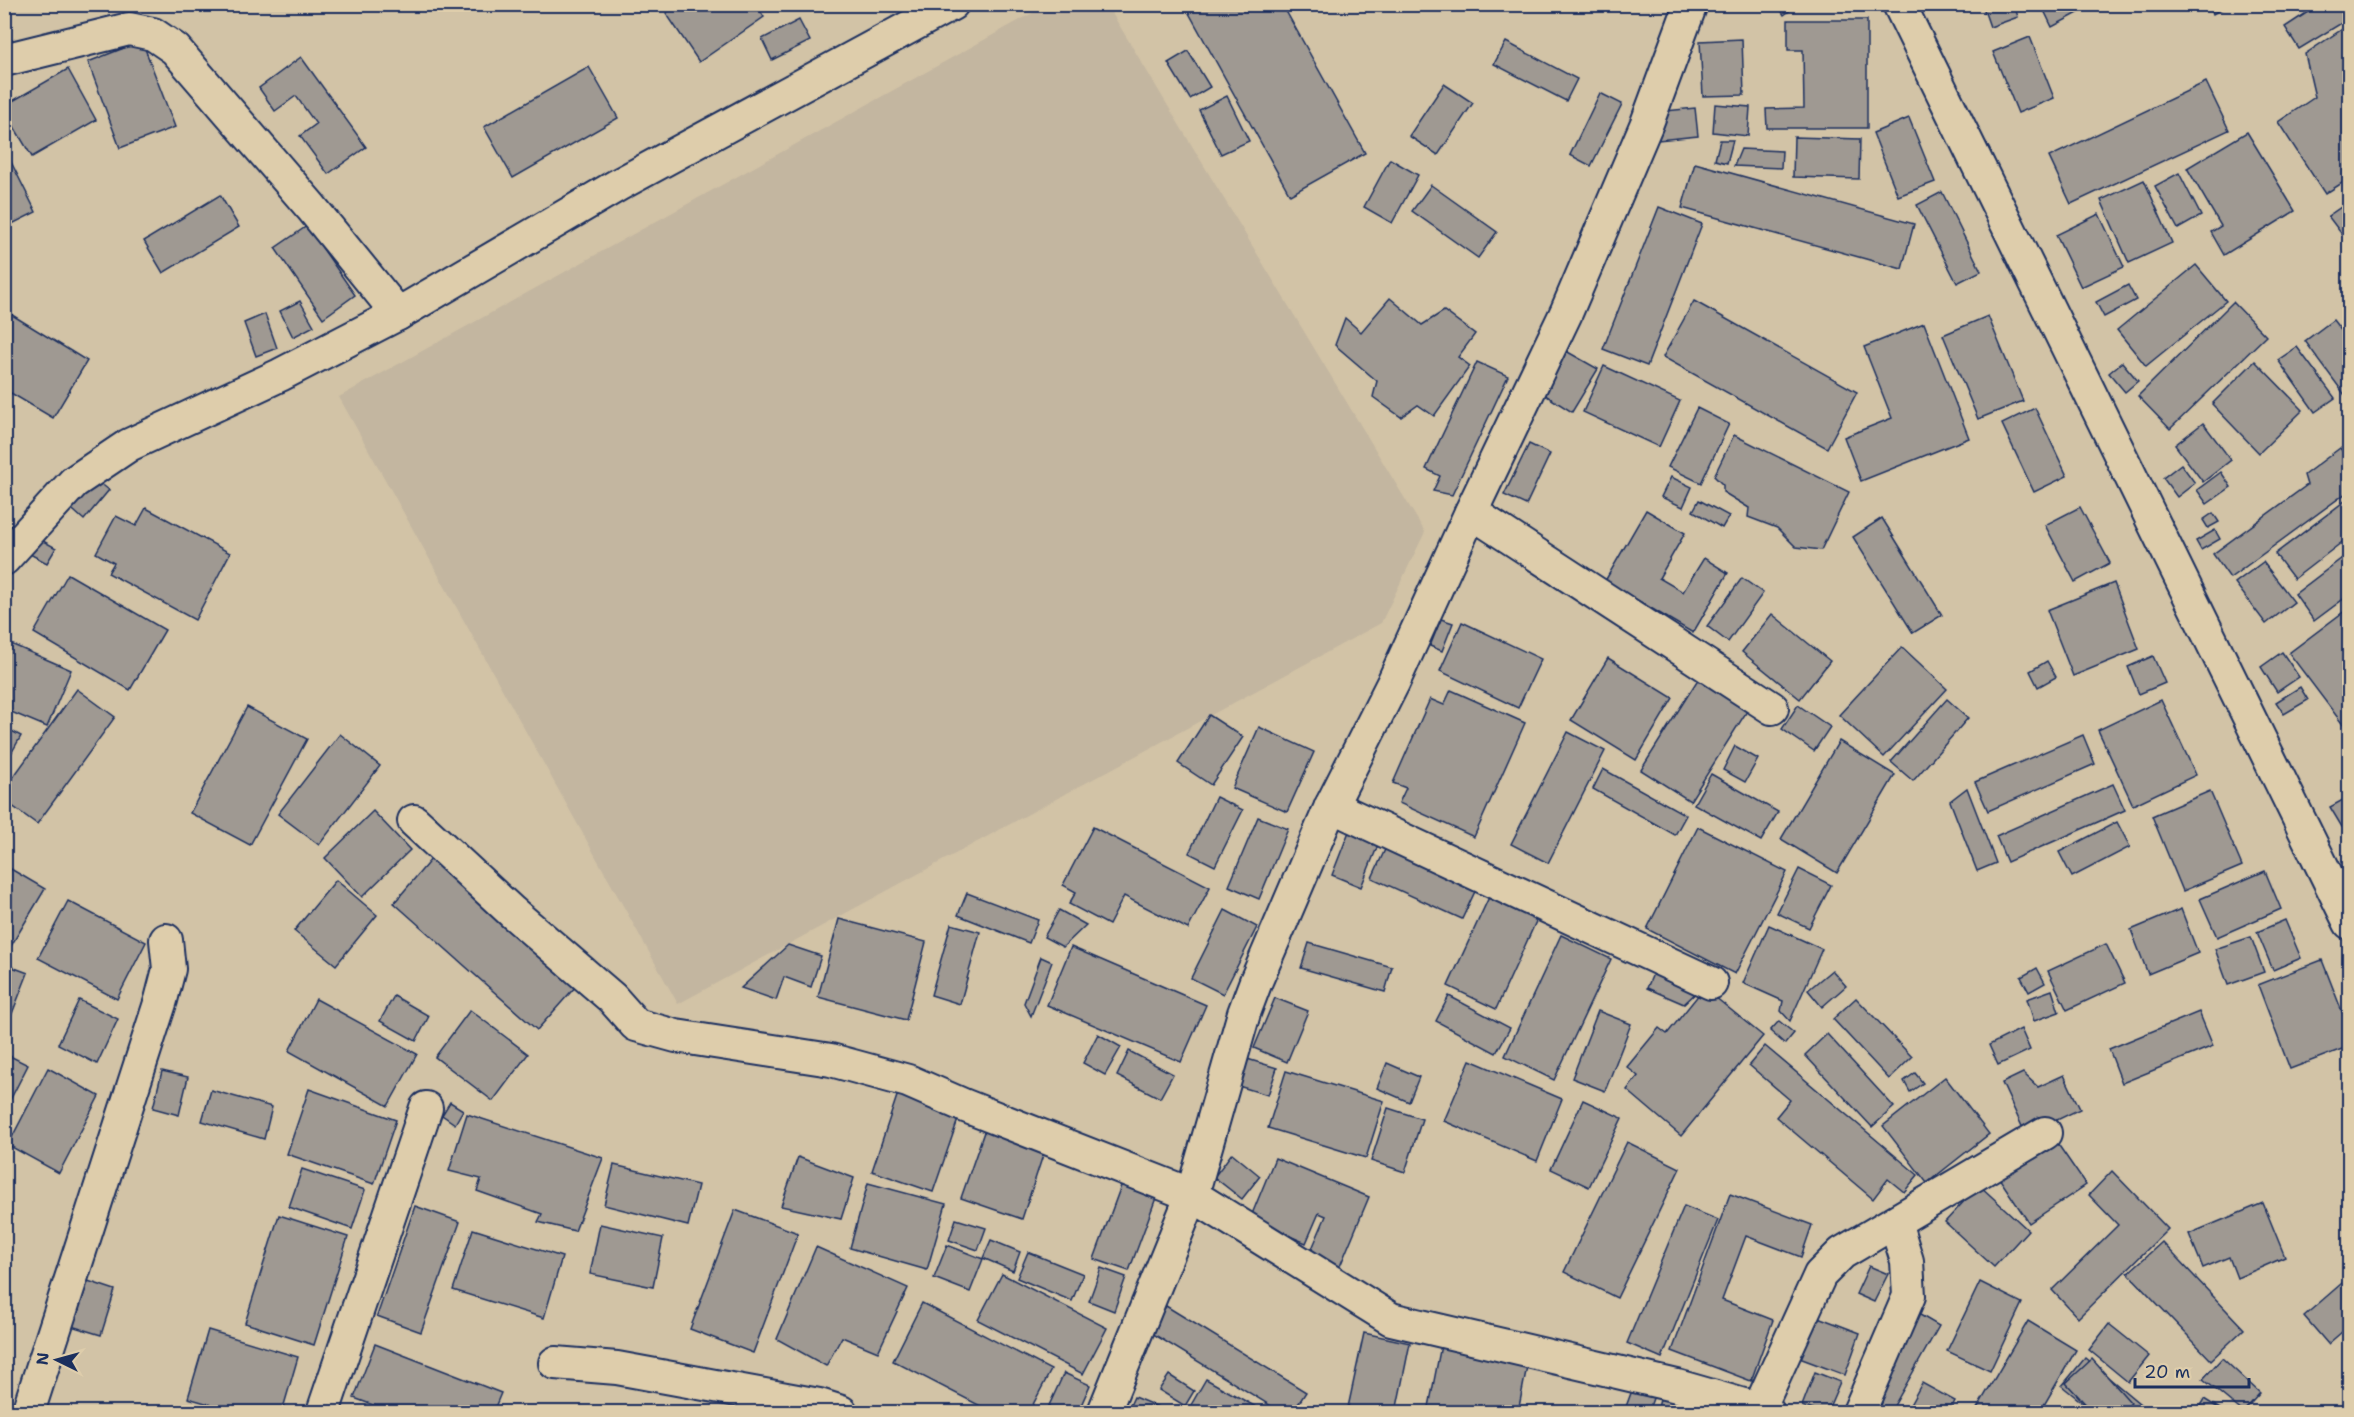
<svg xmlns="http://www.w3.org/2000/svg" width="2354" height="1417" viewBox="0 0 2354 1417" font-family="'Shantell Sans',sans-serif">
  <rect width="100%" height="100%" fill="#d2c3a6"/>
  <filter id="ink" filterUnits="userSpaceOnUse"><feTurbulence type="fractalNoise" baseFrequency=".0167" numOctaves="2"/><feDisplacementMap in="SourceGraphic" scale="12" xChannelSelector="R" yChannelSelector="G"/><feConvolveMatrix kernelMatrix="1 2 1 2 8 2 1 2 1" color-interpolation-filters="sRGB"/></filter>
  <g filter="url(#ink)">
    <polygon fill="#c3b6a0" points="1047,5 1107,5 1425,532 1381,623 678,1004 339,397"/>
    <g fill="#9f9992" stroke="#1b2f5e" stroke-width="1.5">
      <polygon points="678,4 756,4 764,17 699,62 666,13"/>
      <polygon points="1184,4 1282,4 1365,153 1290,195"/>
      <polygon points="1777,4 1799,4 1784,15"/>
      <polygon points="1982,4 2014,4 2018,17 1990,27"/>
      <polygon points="2041,4 2095,4 2052,27"/>
      <polygon points="2208,4 2230,4 2213,14"/>
      <polygon points="2320,4 2350,4 2346,8 2350,18 2299,49 2285,27"/>
      <polygon points="799,20 810,41 772,60 762,39"/>
      <polygon points="1788,20 1867,20 1867,128 1767,128 1766,109 1804,108 1803,50 1788,50"/>
      <polygon points="2350,24 2350,178 2325,194 2278,122 2315,97 2305,54"/>
      <polygon points="2030,37 2054,98 2018,113 1993,52"/>
      <polygon points="1742,39 1744,95 1703,96 1700,41"/>
      <polygon points="142,41 175,127 120,148 88,62"/>
      <polygon points="1506,42 1577,79 1566,101 1494,64"/>
      <polygon points="1188,51 1210,87 1190,99 1168,63"/>
      <polygon points="301,57 366,147 328,174 300,136 316,124 296,96 275,111 259,88"/>
      <polygon points="589,67 618,118 513,178 484,127"/>
      <polygon points="68,69 96,120 32,157 4,110 4,106"/>
      <polygon points="2206,82 2229,130 2071,204 2049,157"/>
      <polygon points="1444,84 1473,103 1438,155 1409,136"/>
      <polygon points="1600,93 1622,104 1591,166 1570,155"/>
      <polygon points="1227,96 1249,141 1221,154 1199,110"/>
      <polygon points="1715,104 1750,107 1748,136 1713,132"/>
      <polygon points="1695,108 1698,136 1658,140 1656,112"/>
      <polygon points="1909,118 1935,182 1898,196 1873,133"/>
      <polygon points="2247,132 2295,211 2224,255 2211,232 2221,226 2187,168"/>
      <polygon points="1794,137 1860,139 1859,179 1793,177"/>
      <polygon points="1720,140 1733,140 1727,163 1715,160"/>
      <polygon points="4,148 36,212 4,228"/>
      <polygon points="1741,149 1782,151 1781,168 1734,166"/>
      <polygon points="1390,159 1418,175 1392,223 1364,207"/>
      <polygon points="1695,163 1914,224 1902,269 1682,208"/>
      <polygon points="2179,173 2201,216 2178,229 2155,186"/>
      <polygon points="2144,180 2172,243 2129,263 2101,200"/>
      <polygon points="1431,185 1497,232 1478,258 1412,211"/>
      <polygon points="1942,192 1981,271 1957,283 1917,205"/>
      <polygon points="220,195 239,227 163,273 144,241"/>
      <polygon points="2350,201 2350,245 2328,216"/>
      <polygon points="1659,207 1702,224 1647,366 1603,349"/>
      <polygon points="2099,214 2124,267 2081,287 2056,235"/>
      <polygon points="307,226 355,295 323,318 275,248"/>
      <polygon points="2196,265 2226,301 2146,366 2117,330"/>
      <polygon points="2128,285 2136,300 2104,317 2096,302"/>
      <polygon points="1390,298 1422,325 1444,311 1475,334 1458,357 1470,366 1434,416 1418,405 1401,417 1373,397 1377,381 1335,345 1345,318 1361,332"/>
      <polygon points="300,301 314,326 293,337 280,311"/>
      <polygon points="1694,301 1857,392 1827,448 1663,357"/>
      <polygon points="2233,302 2266,336 2170,429 2138,396"/>
      <polygon points="4,310 87,361 53,418 4,389"/>
      <polygon points="265,314 277,348 256,356 244,323"/>
      <polygon points="1988,316 2023,401 1978,419 1943,335"/>
      <polygon points="2333,320 2350,342 2350,402 2305,341"/>
      <polygon points="1924,323 1969,438 1861,481 1844,437 1892,418 1864,347"/>
      <polygon points="2297,347 2335,398 2315,412 2278,360"/>
      <polygon points="1566,351 1598,369 1572,412 1542,393"/>
      <polygon points="2255,361 2303,410 2259,453 2212,404"/>
      <polygon points="1477,362 1508,376 1452,495 1433,491 1440,476 1426,469"/>
      <polygon points="2122,362 2138,381 2125,392 2109,373"/>
      <polygon points="1604,366 1680,401 1659,447 1583,412"/>
      <polygon points="1697,408 1729,424 1701,483 1668,467"/>
      <polygon points="2035,408 2067,476 2034,492 2002,424"/>
      <polygon points="2203,423 2231,460 2203,482 2175,445"/>
      <polygon points="1734,435 1849,492 1821,550 1796,547 1777,528 1748,517 1749,508 1723,492 1723,485 1714,476"/>
      <polygon points="1529,444 1550,454 1526,505 1504,495"/>
      <polygon points="2340,448 2350,461 2350,490 2230,578 2213,554 2307,485 2304,475"/>
      <polygon points="2181,464 2195,483 2177,497 2163,478"/>
      <polygon points="2221,472 2231,487 2207,504 2197,490"/>
      <polygon points="89,474 109,490 84,520 65,503"/>
      <polygon points="1671,477 1692,487 1683,507 1661,497"/>
      <polygon points="2350,497 2350,536 2294,579 2275,554"/>
      <polygon points="1699,500 1729,516 1722,528 1693,511"/>
      <polygon points="2080,507 2110,563 2075,582 2045,525"/>
      <polygon points="146,508 230,553 195,620 108,573 114,563 96,553 116,516 136,526"/>
      <polygon points="1646,510 1685,533 1659,578 1683,592 1704,558 1728,573 1693,633 1605,581"/>
      <polygon points="2213,513 2219,522 2208,528 2203,520"/>
      <polygon points="1882,518 1942,615 1913,633 1853,537"/>
      <polygon points="2215,530 2220,539 2201,550 2196,541"/>
      <polygon points="32,535 56,548 47,563 24,551"/>
      <polygon points="2350,552 2350,594 2314,621 2295,594"/>
      <polygon points="2263,562 2294,602 2266,624 2235,583"/>
      <polygon points="68,574 165,630 130,690 34,633"/>
      <polygon points="1742,578 1763,593 1728,642 1707,626"/>
      <polygon points="2114,583 2139,649 2073,676 2047,610"/>
      <polygon points="2350,607 2350,722 2344,726 2289,653"/>
      <polygon points="1772,614 1830,661 1800,699 1742,652"/>
      <polygon points="1441,619 1453,623 1442,651 1430,646"/>
      <polygon points="1462,622 1541,659 1518,708 1440,671"/>
      <polygon points="4,641 71,670 47,727 4,709"/>
      <polygon points="1902,647 1947,689 1884,757 1839,715"/>
      <polygon points="2282,652 2299,677 2277,692 2261,667"/>
      <polygon points="2153,656 2165,683 2139,694 2128,667"/>
      <polygon points="1608,658 1673,698 1636,760 1571,720"/>
      <polygon points="2047,661 2056,677 2038,687 2030,671"/>
      <polygon points="1700,676 1749,708 1690,801 1641,770"/>
      <polygon points="2300,687 2308,700 2284,714 2276,702"/>
      <polygon points="77,689 115,717 37,824 4,800 4,790"/>
      <polygon points="1451,690 1525,723 1474,837 1399,803 1406,788 1393,783 1430,699 1444,705"/>
      <polygon points="1947,699 1968,718 1913,781 1891,762"/>
      <polygon points="2161,700 2196,775 2133,805 2098,730"/>
      <polygon points="1798,705 1830,727 1814,751 1782,729"/>
      <polygon points="247,707 307,739 250,845 190,813"/>
      <polygon points="1209,715 1243,737 1211,785 1178,763"/>
      <polygon points="4,727 21,736 4,766"/>
      <polygon points="1259,727 1314,752 1287,812 1232,788"/>
      <polygon points="1568,732 1605,751 1548,863 1511,844"/>
      <polygon points="340,734 380,766 319,845 278,814"/>
      <polygon points="2083,735 2095,764 1988,811 1975,782"/>
      <polygon points="1839,741 1895,775 1837,873 1781,839"/>
      <polygon points="1735,746 1758,759 1745,782 1723,770"/>
      <polygon points="1603,769 1686,815 1675,835 1593,789"/>
      <polygon points="1711,774 1778,812 1761,841 1694,804"/>
      <polygon points="2113,784 2125,810 2007,862 1996,836"/>
      <polygon points="1967,788 1996,863 1977,871 1950,801"/>
      <polygon points="2210,791 2242,866 2183,891 2152,816"/>
      <polygon points="2350,796 2350,823 2342,827 2330,807"/>
      <polygon points="1216,797 1243,810 1215,866 1189,853"/>
      <polygon points="373,811 410,850 362,897 325,858"/>
      <polygon points="1258,817 1288,829 1259,899 1229,886"/>
      <polygon points="2117,822 2130,847 2072,877 2059,852"/>
      <polygon points="1093,827 1210,887 1188,929 1124,896 1109,925 1069,904 1076,892 1063,885"/>
      <polygon points="1698,827 1787,872 1735,974 1647,929"/>
      <polygon points="1350,829 1380,840 1361,887 1332,875"/>
      <polygon points="1388,843 1478,885 1462,919 1372,878"/>
      <polygon points="432,858 577,985 537,1030 394,903"/>
      <polygon points="4,865 45,889 5,956 4,955"/>
      <polygon points="1799,869 1831,885 1809,928 1777,913"/>
      <polygon points="2265,871 2281,909 2217,937 2200,899"/>
      <polygon points="336,880 377,915 336,965 294,931"/>
      <polygon points="967,893 1038,920 1029,943 958,915"/>
      <polygon points="1490,895 1538,917 1496,1009 1448,986"/>
      <polygon points="68,901 146,942 117,999 38,958"/>
      <polygon points="2181,909 2198,953 2148,974 2131,930"/>
      <polygon points="1059,910 1086,925 1063,947 1044,937"/>
      <polygon points="1225,910 1257,927 1223,994 1191,978"/>
      <polygon points="839,919 926,942 906,1020 818,997"/>
      <polygon points="2285,920 2301,958 2273,970 2257,932"/>
      <polygon points="951,924 980,932 960,1004 931,995"/>
      <polygon points="1769,925 1822,949 1790,1021 1781,1011 1783,1001 1743,983"/>
      <polygon points="1561,935 1611,959 1554,1080 1505,1056"/>
      <polygon points="2251,937 2264,972 2228,985 2215,949"/>
      <polygon points="1309,943 1392,967 1385,992 1301,968"/>
      <polygon points="2106,944 2125,983 2067,1010 2048,971"/>
      <polygon points="788,945 821,956 811,987 784,977 776,1000 741,988"/>
      <polygon points="1071,947 1206,1005 1181,1062 1047,1005"/>
      <polygon points="1041,957 1052,962 1031,1016 1024,1003"/>
      <polygon points="2322,960 2350,1032 2350,1046 2290,1069 2258,985"/>
      <polygon points="4,964 28,973 4,1034"/>
      <polygon points="2037,968 2045,983 2029,992 2021,977"/>
      <polygon points="1655,969 1700,989 1684,1004 1647,988"/>
      <polygon points="1832,970 1846,986 1822,1007 1808,990"/>
      <polygon points="1704,988 1763,1036 1681,1136 1627,1090 1638,1076 1627,1067 1659,1028 1667,1034"/>
      <polygon points="2052,990 2059,1012 2034,1021 2027,999"/>
      <polygon points="394,996 429,1016 416,1041 380,1021"/>
      <polygon points="1449,996 1510,1028 1496,1053 1436,1021"/>
      <polygon points="1275,998 1308,1011 1287,1062 1254,1048"/>
      <polygon points="1856,998 1912,1057 1889,1079 1833,1019"/>
      <polygon points="316,999 417,1054 388,1106 289,1051"/>
      <polygon points="79,1000 118,1019 97,1064 58,1044"/>
      <polygon points="470,1010 528,1054 493,1101 435,1057"/>
      <polygon points="1598,1011 1631,1024 1605,1091 1572,1078"/>
      <polygon points="2199,1012 2213,1046 2122,1083 2109,1049"/>
      <polygon points="1779,1021 1794,1033 1785,1044 1770,1031"/>
      <polygon points="2021,1029 2030,1050 1998,1065 1989,1045"/>
      <polygon points="1098,1034 1121,1047 1105,1075 1083,1063"/>
      <polygon points="1827,1034 1894,1107 1872,1127 1805,1055"/>
      <polygon points="1765,1046 1918,1175 1904,1192 1888,1179 1873,1199 1776,1117 1790,1100 1749,1065"/>
      <polygon points="1129,1051 1173,1074 1160,1098 1117,1076"/>
      <polygon points="4,1053 28,1065 4,1112"/>
      <polygon points="1244,1058 1277,1068 1268,1095 1235,1085"/>
      <polygon points="1470,1060 1562,1099 1537,1161 1444,1121"/>
      <polygon points="1387,1063 1419,1077 1409,1102 1377,1088"/>
      <polygon points="48,1068 99,1096 59,1173 8,1145"/>
      <polygon points="162,1071 188,1077 179,1115 153,1108"/>
      <polygon points="1286,1071 1384,1101 1366,1158 1268,1128"/>
      <polygon points="1915,1073 1923,1083 1910,1092 1904,1081"/>
      <polygon points="2023,1073 2038,1087 2064,1075 2080,1109 2026,1135 2002,1083"/>
      <polygon points="1945,1077 1989,1134 1927,1183 1883,1126"/>
      <polygon points="900,1087 962,1108 933,1192 872,1171"/>
      <polygon points="309,1089 396,1120 374,1184 287,1154"/>
      <polygon points="211,1090 272,1107 264,1139 202,1121"/>
      <polygon points="1583,1100 1622,1118 1589,1187 1551,1169"/>
      <polygon points="450,1102 463,1110 455,1124 442,1115"/>
      <polygon points="1388,1108 1422,1119 1405,1172 1371,1161"/>
      <polygon points="467,1114 603,1158 575,1231 538,1222 542,1214 477,1191 481,1179 449,1171"/>
      <polygon points="985,1129 1045,1149 1022,1219 961,1198"/>
      <polygon points="2053,1137 2086,1185 2029,1223 1997,1175"/>
      <polygon points="1627,1142 1680,1168 1617,1298 1564,1272"/>
      <polygon points="1232,1153 1260,1176 1242,1199 1214,1177"/>
      <polygon points="798,1157 854,1178 841,1219 781,1206"/>
      <polygon points="1275,1158 1369,1197 1338,1271 1308,1258 1326,1216 1319,1213 1306,1243 1250,1219"/>
      <polygon points="614,1165 698,1185 688,1226 604,1205"/>
      <polygon points="302,1169 365,1190 352,1229 289,1207"/>
      <polygon points="2112,1171 2168,1229 2078,1318 2052,1290 2118,1225 2089,1195"/>
      <polygon points="1125,1175 1160,1187 1129,1271 1094,1259"/>
      <polygon points="868,1183 946,1204 927,1270 850,1248"/>
      <polygon points="1979,1185 2028,1230 1994,1267 1945,1222"/>
      <polygon points="1730,1194 1812,1225 1801,1257 1746,1236 1722,1300 1773,1320 1751,1381 1672,1351"/>
      <polygon points="2263,1203 2285,1257 2237,1278 2229,1257 2203,1268 2189,1234"/>
      <polygon points="415,1206 460,1222 421,1332 377,1316"/>
      <polygon points="1684,1206 1718,1220 1662,1358 1627,1343"/>
      <polygon points="735,1210 798,1233 753,1353 690,1329"/>
      <polygon points="279,1215 348,1237 314,1345 245,1323"/>
      <polygon points="956,1219 986,1228 978,1250 949,1240"/>
      <polygon points="600,1224 663,1238 653,1287 590,1274"/>
      <polygon points="473,1229 562,1257 544,1318 453,1290"/>
      <polygon points="991,1240 1020,1252 1013,1271 983,1258"/>
      <polygon points="2162,1242 2244,1329 2211,1360 2128,1273"/>
      <polygon points="947,1245 983,1259 970,1292 934,1278"/>
      <polygon points="816,1247 908,1288 878,1352 842,1337 826,1366 777,1339"/>
      <polygon points="1028,1252 1083,1274 1072,1301 1017,1278"/>
      <polygon points="1869,1266 1888,1274 1874,1302 1856,1294"/>
      <polygon points="1101,1268 1126,1277 1114,1311 1089,1301"/>
      <polygon points="1002,1274 1107,1328 1083,1374 978,1320"/>
      <polygon points="2349,1277 2350,1325 2328,1344 2304,1316"/>
      <polygon points="82,1279 115,1290 101,1335 68,1325"/>
      <polygon points="1980,1282 2022,1303 1990,1371 1947,1351"/>
      <polygon points="922,1303 1051,1370 1029,1412 992,1412 893,1361"/>
      <polygon points="1166,1306 1306,1392 1293,1412 1281,1412 1150,1332"/>
      <polygon points="1915,1312 1939,1326 1894,1406 1906,1412 1922,1383 1955,1401 1949,1412 1865,1412"/>
      <polygon points="1810,1314 1860,1333 1845,1375 1794,1356"/>
      <polygon points="2028,1321 2076,1350 2040,1412 1975,1412"/>
      <polygon points="2109,1324 2149,1356 2128,1382 2089,1350"/>
      <polygon points="208,1330 298,1357 282,1412 237,1412 188,1398"/>
      <polygon points="1364,1333 1410,1343 1396,1412 1347,1412"/>
      <polygon points="375,1344 501,1393 493,1412 392,1412 354,1398"/>
      <polygon points="1441,1345 1528,1361 1518,1412 1428,1412"/>
      <polygon points="2085,1358 2146,1409 2144,1412 2094,1412 2062,1386"/>
      <polygon points="2222,1358 2260,1393 2243,1412 2203,1379"/>
      <polygon points="2092,1359 2131,1403 2121,1412 2093,1412 2066,1383"/>
      <polygon points="1815,1372 1840,1382 1827,1412 1819,1412 1802,1406"/>
      <polygon points="1064,1373 1090,1385 1078,1412 1046,1412"/>
      <polygon points="1169,1375 1194,1391 1185,1406 1159,1390"/>
      <polygon points="1206,1379 1265,1412 1187,1412"/>
      <polygon points="1634,1385 1655,1393 1648,1412 1624,1412"/>
      <polygon points="1661,1395 1699,1404 1697,1412 1657,1412"/>
      <polygon points="1134,1397 1168,1411 1168,1412 1127,1412"/>
      <polygon points="2204,1399 2225,1412 2196,1412"/>
    </g>
    <g fill="none" stroke-linecap="round" stroke-linejoin="round">
      <defs>
        <g id="street">
          <polyline points="1899,4 2350,923"/>
          <polyline points="4,60 129,29 153,34 175,49 311,207 398,314"/>
          <polyline points="1471,512 1772,708"/>
          <polyline points="4,559 74,482 129,445 280,375 398,314 618,185 952,4"/>
          <polyline points="1331,806 1711,983"/>
          <polyline points="414,821 512,912 612,998 636,1025 676,1036 831,1060 908,1081 963,1105 1192,1195 1391,1319 1677,1386 1768,1412"/>
          <polyline points="555,1363 617,1368 819,1405 841,1412"/>
          <polyline points="1759,1409 1820,1275 1842,1253 2045,1133"/>
          <polyline points="28,1412 161,1000 169,969 166,940"/>
          <polyline points="323,1412 426,1108"/>
          <polyline points="1104,1412 1192,1195 1244,1013 1256,981 1331,806 1393,683 1471,512 1566,313 1647,123 1691,4"/>
          <polyline points="1859,1412 1909,1296 1907,1261 1895,1222"/>
        </g>
      </defs>
      <use href="#street" stroke="#1b2f5e" stroke-width="36"/>
      <use href="#street" stroke="#decdab" stroke-width="32"/>
    </g>
  </g>
  <rect width="2354" height="1417" fill="none" stroke="#decdab" stroke-width="24"/>
  <rect x="12" y="12" width="2330" height="1393" fill="none" stroke="#1b2f5e" stroke-width="2" filter="url(#ink)"/>
  <g transform="translate(57 1360) rotate(275)" stroke="#decdab" stroke-width="4.5" paint-order="stroke">
  <path d="M0-4.5L10 22L0 15L-10 22Z" fill="#1b2f5e"/>
  <text y="-9" font-size="16" font-weight="bold" text-anchor="middle" fill="#1b2f5e">N</text>
  </g>
  <path d="M2135 1378v9h114v-9" fill="none" stroke="#1b2f5e" stroke-width="3"/>
  <text x="2144" y="1378" font-size="18" fill="#1b2f5e" stroke="#decdab" stroke-width="4.5" paint-order="stroke">20 m</text>
</svg>
